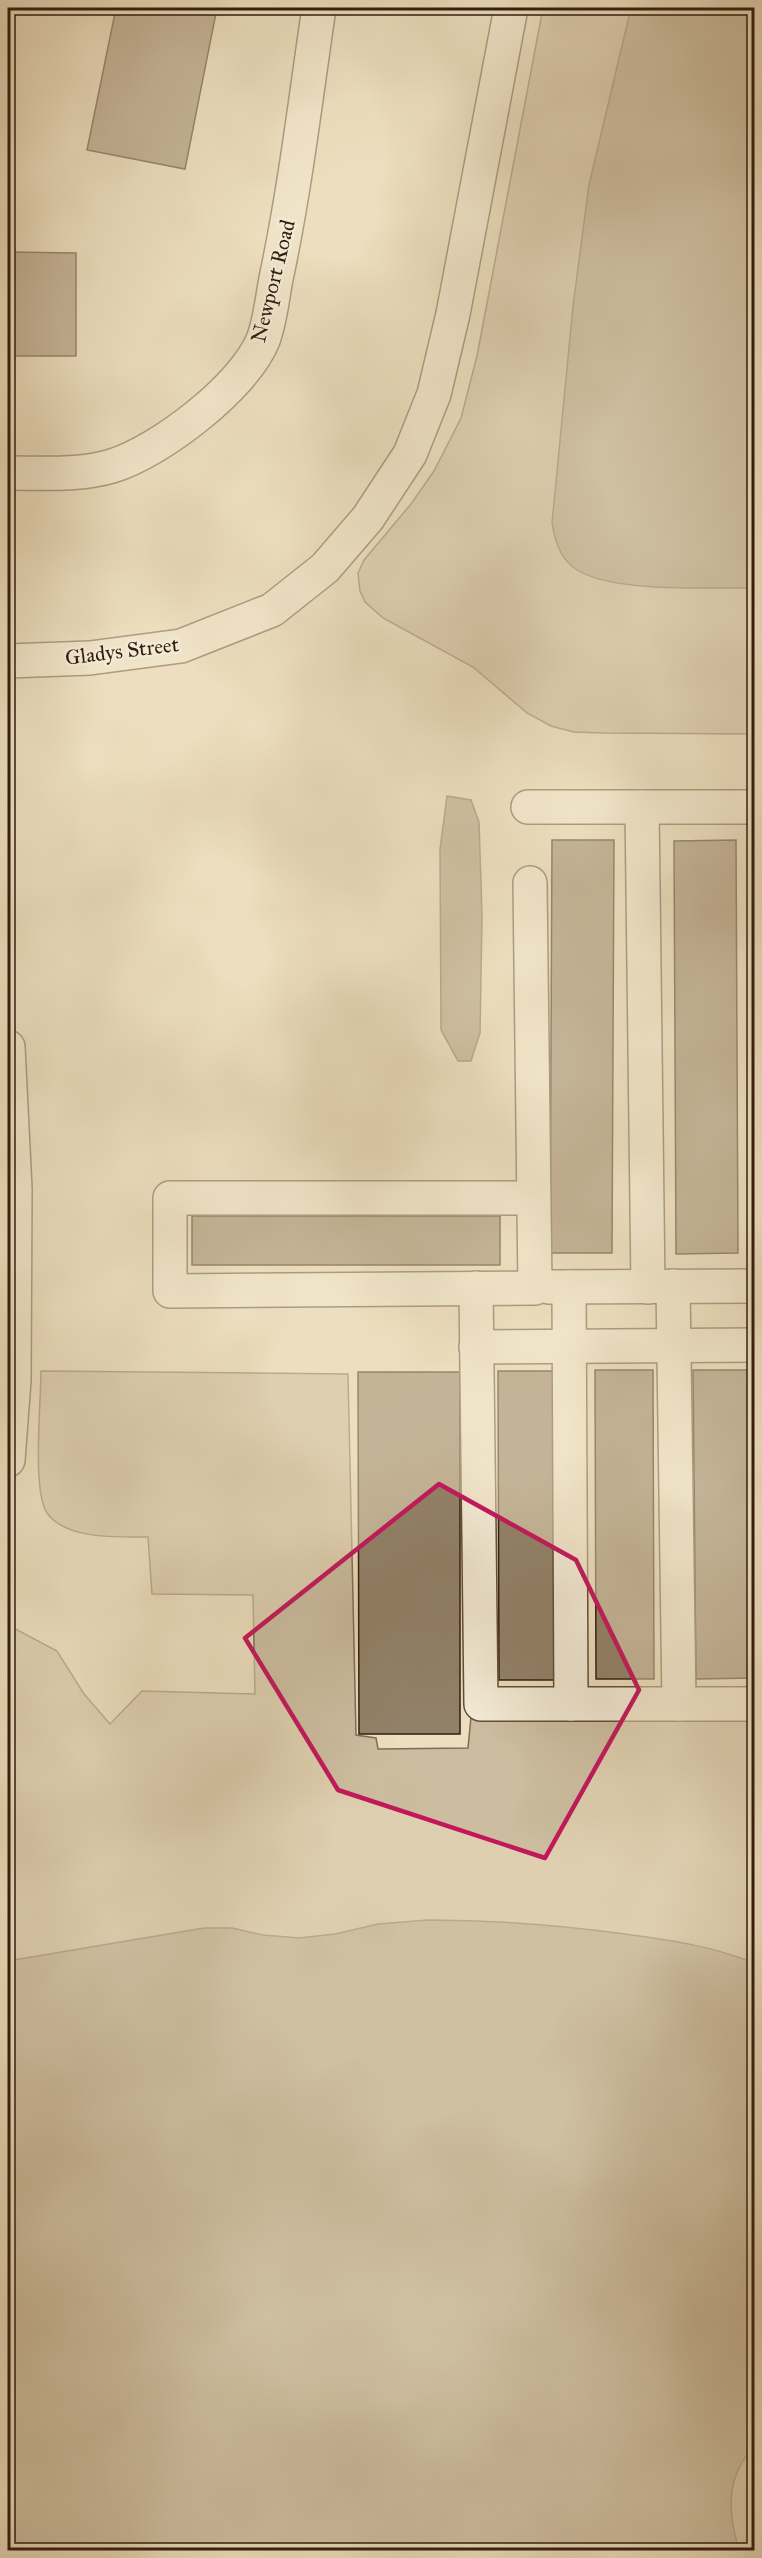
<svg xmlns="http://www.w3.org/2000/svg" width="762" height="2558" viewBox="0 0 762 2558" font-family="'IM FELL Great Primer',serif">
  <rect width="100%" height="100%" fill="#ecdebe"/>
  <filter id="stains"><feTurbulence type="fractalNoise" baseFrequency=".00333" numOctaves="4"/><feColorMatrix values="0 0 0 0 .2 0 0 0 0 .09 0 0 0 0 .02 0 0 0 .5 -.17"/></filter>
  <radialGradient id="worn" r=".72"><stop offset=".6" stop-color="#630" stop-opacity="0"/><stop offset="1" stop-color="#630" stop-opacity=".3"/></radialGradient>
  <g fill="#ccbda0" stroke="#7e6d56" stroke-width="1.5">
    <polygon points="543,8 754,8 754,734 603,733 574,732 551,726 527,713 473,667 383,618 365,602 360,591 358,573 364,560 411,504 434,471 461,418 477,356"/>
    <path d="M41 1371 348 1374 356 1735 376 1738 378 1749 468 1748 471 1717 754 1718V2550H8V1625L57 1651 84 1694 110 1724 142 1691 255 1694 253 1595 152 1594 148 1537C119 1537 66 1540 47 1513 32 1491 41 1401 41 1371Z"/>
  </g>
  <g fill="#ac9c82" stroke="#7b6953" stroke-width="1.5">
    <path d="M631 8H754V588C711 587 607 594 573 567 559 556 555 540 552 523L573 306 589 185Z"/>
    <polygon points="447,796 471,800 479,822 482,915 480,1033 471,1061 458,1061 441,1030 440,849"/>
    <path d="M428 1920C495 1920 559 1925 625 1934 670 1940 712 1946 754 1963V2447C725 2477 728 2513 739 2550H8V1961L204 1928H232L263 1935 299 1938 335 1934 378 1924Z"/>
  </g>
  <g fill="#928169" stroke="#311d0d" stroke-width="1.5">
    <polygon points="116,8 217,8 185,169 87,150"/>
    <polygon points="8,252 76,253 76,356 8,356"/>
    <polygon points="552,840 614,840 612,1253 550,1253"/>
    <polygon points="736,840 738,1253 676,1254 674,841"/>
    <rect x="192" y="1216" width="308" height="49"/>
    <polygon points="595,1370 653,1370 654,1679 596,1679"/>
    <polygon points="693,1370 751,1370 754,1678 696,1679"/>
    <polygon points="498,1371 555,1371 557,1680 499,1680"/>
    <polygon points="358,1372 460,1372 460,1734 359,1734"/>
  </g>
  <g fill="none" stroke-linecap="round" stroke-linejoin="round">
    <defs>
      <g id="minor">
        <path d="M8 473C41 473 79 476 112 466 159 452 244 387 263 340 271 320 273 290 278 269 296 182 306 95 319 8"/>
        <polyline points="8,661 90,658 181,646 272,610 325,568 368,518 410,454 434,394 453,314 511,8"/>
        <polyline points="528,807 642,807"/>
        <polyline points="530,883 535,1288 170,1291 170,1198 534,1198"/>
        <polyline points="8,1047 15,1189 14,1380 8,1460"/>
        <polyline points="673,1286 679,1704"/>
        <polyline points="549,1287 754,1286"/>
        <polyline points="569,1287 571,1704"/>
        <polyline points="648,1287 642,807 754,807"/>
        <polyline points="476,1288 481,1704 754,1704"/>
        <polyline points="476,1347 754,1345"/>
      </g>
    </defs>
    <use href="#minor" stroke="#604d39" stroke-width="36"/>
    <use href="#minor" stroke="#f3ead5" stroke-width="33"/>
  </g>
  <path d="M0 0H762V2558H0ZM439 1484 576 1560 639 1690 545 1858 338 1790 245 1638Z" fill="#ecdebe" fill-opacity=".55" fill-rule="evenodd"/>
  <path fill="none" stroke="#c2185b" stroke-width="4.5" stroke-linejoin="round" d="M439 1484 576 1560 639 1690 545 1858 338 1790 245 1638Z"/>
  <g text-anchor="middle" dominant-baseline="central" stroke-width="5" stroke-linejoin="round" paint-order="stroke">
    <g font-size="21" fill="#311d0d" stroke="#f3ead5">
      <text transform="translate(273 281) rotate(-76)">Newport Road</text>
      <text transform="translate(122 651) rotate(-7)">Gladys Street</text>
    </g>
  </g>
  <rect width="762" height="2558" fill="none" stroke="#ecdebe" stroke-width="30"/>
  <rect x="9" y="9" width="744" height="2540" fill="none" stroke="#311d0d" stroke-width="3"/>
  <rect x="15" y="15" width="732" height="2528" fill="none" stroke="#311d0d" stroke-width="1.5"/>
  <rect width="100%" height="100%" filter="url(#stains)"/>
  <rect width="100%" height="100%" fill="url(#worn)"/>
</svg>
